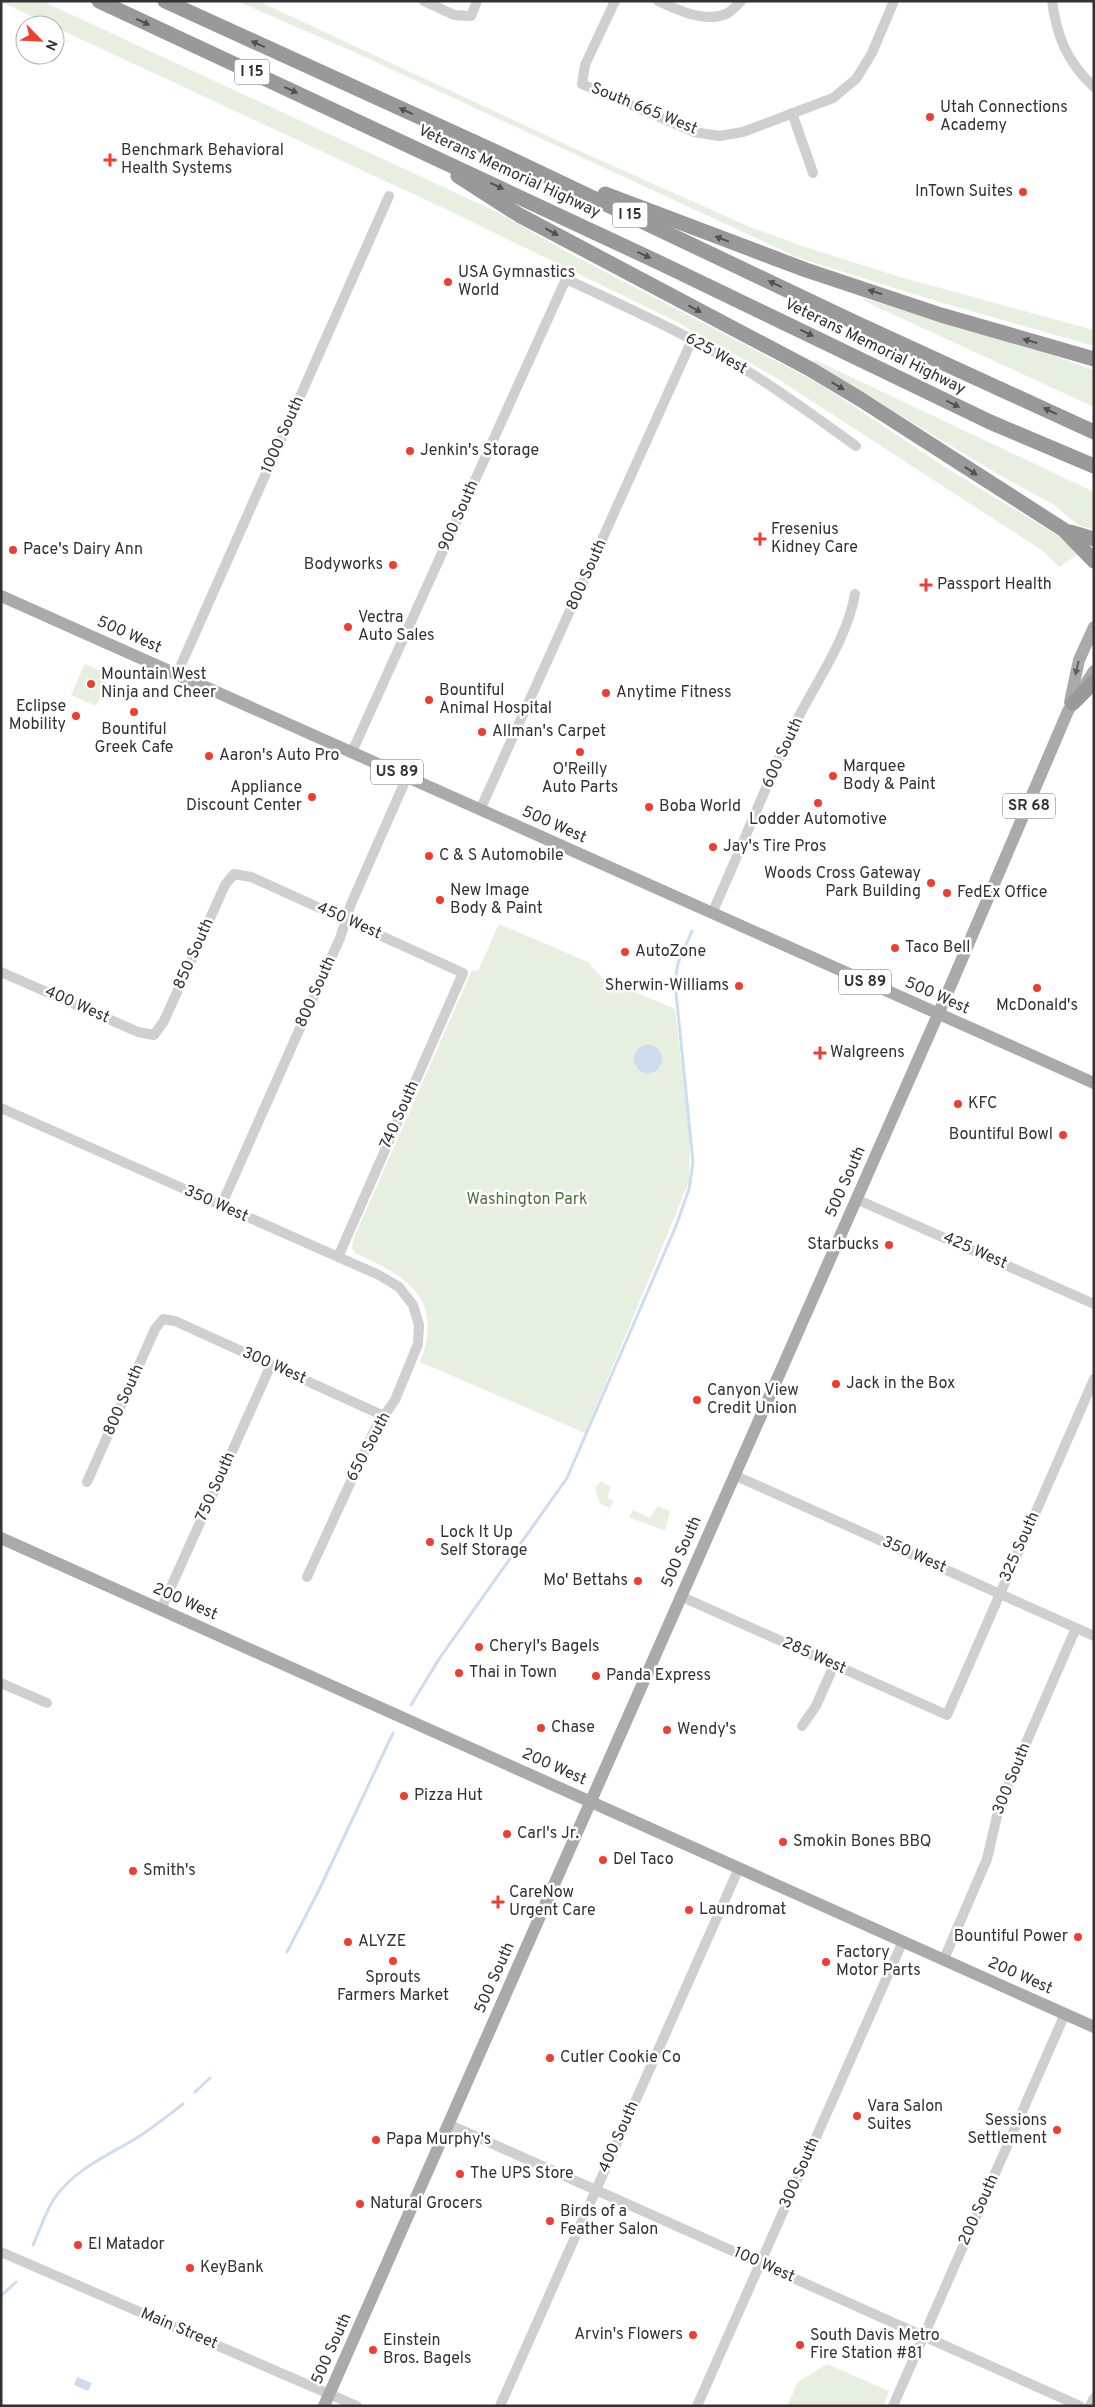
<svg xmlns="http://www.w3.org/2000/svg" width="1095" height="2407" viewBox="0 0 1095 2407" font-family="Overpass,sans-serif">
  <rect width="100%" height="100%" fill="#fff"/>
  <g fill="#e6efe0">
    <polygon points="42,1 497,212 567,252 820,384 948,469 1083,551 1059,567 1043,551 778,379 675,321 454,213 1,2"/>
    <polygon points="237,1 258,1 582,152 750,227 805,247 900,277 1094,330 1094,346 936,301 799,258 354,52"/>
    <polygon points="55,48 60,50 54,63 37,55 55,55"/>
    <polygon points="863,298 1049,354 1094,370 1094,407 864,301"/>
    <polygon points="815,360 1094,492 1094,530 1078,525 1053,504 1008,480 813,363"/>
    <polygon points="85,664 110,675 96,706 71,695"/>
    <path d="M499 924 588 962 602 978 675 1009 690 1141 689 1182 585 1433 420 1362C445 1298 406 1276 355 1253L352 1248 353 1240 472 970 478 971Z"/>
    <polygon points="601,1481 611,1487 607,1498 614,1501 610,1508 600,1504 595,1487"/>
    <polygon points="658,1506 670,1511 665,1531 629,1517 633,1510 650,1518"/>
    <polygon points="827,2364 889,2391 883,2406 787,2406 798,2382"/>
  </g>
  <g fill="#cdddef">
    <circle cx="648" cy="1059" r="14"/>
    <polygon points="77,2377 92,2383 88,2391 74,2385"/>
  </g>
  <g fill="none" stroke-linecap="round" stroke-linejoin="round">
    <g stroke="#cdddef" stroke-width="3">
      <polyline points="411,1705 439,1659 567,1478 676,1226 689,1189 693,1162 675,983 678,963 692,931"/>
      <polyline points="287,1952 319,1890 393,1733"/>
      <polyline points="195,2092 210,2078"/>
      <path d="M33 2245C40 2230 45 2213 54 2199 72 2172 102 2158 130 2142 149 2131 166 2117 183 2104"/>
      <polyline points="1,2296 16,2282"/>
    </g>
    <g stroke="#cfcfcf" stroke-width="10">
      <polyline points="424,1 454,15 471,16 477,1"/>
      <polyline points="615,1 585,65 582,84 694,132 719,136 743,132 833,98 856,79 872,53 894,1"/>
      <path d="M658 1C679 10 703 23 726 14 731 12 737 5 741 1"/>
      <path d="M1052 1C1057 37 1067 62 1094 87"/>
      <polyline points="792,113 813,173"/>
      <polyline points="177,674 389,196"/>
      <path d="M352 752 566 279C628 308 691 336 749 372 786 395 821 421 856 446"/>
      <polyline points="480,810 692,340"/>
      <path d="M712 913C740 852 764 789 793 728 813 686 847 641 855 594"/>
      <polyline points="1,972 138,1032 154,1035 164,1021 225,885 234,874 251,877 463,973 338,1257"/>
      <polyline points="1,1108 379,1275 399,1287 413,1305 419,1325 418,1344 395,1400 375,1429 307,1577"/>
      <polyline points="856,1199 1094,1304"/>
      <polyline points="221,1206 340,938 351,904 407,777"/>
      <polyline points="734,1475 1094,1636"/>
      <polyline points="87,1482 155,1329 163,1319 175,1321 384,1416"/>
      <polyline points="680,1596 947,1715 1094,1379"/>
      <polyline points="161,1609 271,1365"/>
      <polyline points="1,1683 47,1703"/>
      <polyline points="802,1726 816,1706 834,1665"/>
      <polyline points="944,1959 987,1859 1000,1803 1076,1628"/>
      <polyline points="448,2124 1080,2406"/>
      <polyline points="1,2252 357,2406"/>
      <polyline points="500,2406 739,1868"/>
      <polyline points="697,2406 903,1941"/>
      <polyline points="893,2406 1065,2014"/>
      <polyline points="1090,2406 1094,2398"/>
    </g>
    <g stroke="#aaa" stroke-width="12">
      <polyline points="1,596 1094,1083"/>
      <polyline points="1070,702 1079,660 1094,627"/>
      <polyline points="1,1538 1094,2027"/>
      <polyline points="324,2406 947,994 1068,711 1094,671"/>
    </g>
    <g stroke="#999" stroke-width="15">
      <polyline points="99,1 658,262 990,422 1094,466"/>
      <polyline points="165,1 494,151 854,322 1094,432"/>
      <polyline points="458,176 519,215 810,369 860,399 1064,530 1094,561"/>
      <polyline points="605,194 806,270 941,315 1094,359"/>
      <polyline points="1070,532 1094,539"/>
      <polyline points="1073,703 1094,682"/>
    </g>
  </g>
  <defs><path id="oneway-solid" d="M-6-.8H1V-3.2L6.5 0L1 3.2V.8H-6Z" transform="scale(1.25)"/></defs>
  <g fill="#515151">
    <use href="#oneway-solid" transform="translate(143 22) rotate(25)"/>
    <use href="#oneway-solid" transform="translate(258 44) rotate(-156)"/>
    <use href="#oneway-solid" transform="translate(291 90) rotate(25)"/>
    <use href="#oneway-solid" transform="translate(406 111) rotate(-156)"/>
    <use href="#oneway-solid" transform="translate(497 186) rotate(25)"/>
    <use href="#oneway-solid" transform="translate(552 232) rotate(28)"/>
    <use href="#oneway-solid" transform="translate(722 239) rotate(-159)"/>
    <use href="#oneway-solid" transform="translate(644 255) rotate(25)"/>
    <use href="#oneway-solid" transform="translate(775 284) rotate(-155)"/>
    <use href="#oneway-solid" transform="translate(875 292) rotate(-162)"/>
    <use href="#oneway-solid" transform="translate(695 309) rotate(28)"/>
    <use href="#oneway-solid" transform="translate(807 333) rotate(26)"/>
    <use href="#oneway-solid" transform="translate(1030 341) rotate(-164)"/>
    <use href="#oneway-solid" transform="translate(838 386) rotate(31)"/>
    <use href="#oneway-solid" transform="translate(953 404) rotate(26)"/>
    <use href="#oneway-solid" transform="translate(1050 411) rotate(-155)"/>
    <use href="#oneway-solid" transform="translate(971 471) rotate(33)"/>
  </g>
  <use fill="#626262" href="#oneway-solid" transform="translate(1077 668) rotate(103)"/>
  <g fill="#ed3e30" stroke="#fff" stroke-width="2">
    <circle cx="930" cy="117" r="5"/>
    <path d="M107.5 152.5h5v5h5v5h-5v5h-5v-5h-5v-5h5z"/>
    <circle cx="1023" cy="192" r="5"/>
    <circle cx="448" cy="282" r="5"/>
    <circle cx="410" cy="451" r="5"/>
    <path d="M757.5 531.5h5v5h5v5h-5v5h-5v-5h-5v-5h5z"/>
    <circle cx="13" cy="550" r="5"/>
    <circle cx="393" cy="565" r="5"/>
    <path d="M923.5 577.5h5v5h5v5h-5v5h-5v-5h-5v-5h5z"/>
    <circle cx="348" cy="627" r="5"/>
    <circle cx="91" cy="684" r="5"/>
    <circle cx="606" cy="693" r="5"/>
    <circle cx="429" cy="700" r="5"/>
    <circle cx="134" cy="712" r="5"/>
    <circle cx="76" cy="716" r="5"/>
    <circle cx="482" cy="732" r="5"/>
    <circle cx="580" cy="752" r="5"/>
    <circle cx="209" cy="756" r="5"/>
    <circle cx="833" cy="776" r="5"/>
    <circle cx="312" cy="797" r="5"/>
    <circle cx="818" cy="803" r="5"/>
    <circle cx="649" cy="807" r="5"/>
    <circle cx="713" cy="847" r="5"/>
    <circle cx="429" cy="856" r="5"/>
    <circle cx="931" cy="883" r="5"/>
    <circle cx="947" cy="893" r="5"/>
    <circle cx="440" cy="900" r="5"/>
    <circle cx="895" cy="948" r="5"/>
    <circle cx="625" cy="952" r="5"/>
    <circle cx="739" cy="986" r="5"/>
    <circle cx="1037" cy="988" r="5"/>
    <path d="M817.5 1045.5h5v5h5v5h-5v5h-5v-5h-5v-5h5z"/>
    <circle cx="958" cy="1104" r="5"/>
    <circle cx="1063" cy="1135" r="5"/>
    <circle cx="889" cy="1245" r="5"/>
    <circle cx="836" cy="1384" r="5"/>
    <circle cx="697" cy="1400" r="5"/>
    <circle cx="430" cy="1542" r="5"/>
    <circle cx="638" cy="1581" r="5"/>
    <circle cx="479" cy="1647" r="5"/>
    <circle cx="459" cy="1673" r="5"/>
    <circle cx="596" cy="1676" r="5"/>
    <circle cx="541" cy="1728" r="5"/>
    <circle cx="667" cy="1730" r="5"/>
    <circle cx="404" cy="1796" r="5"/>
    <circle cx="507" cy="1834" r="5"/>
    <circle cx="783" cy="1842" r="5"/>
    <circle cx="603" cy="1860" r="5"/>
    <circle cx="133" cy="1871" r="5"/>
    <path d="M495.5 1894.5h5v5h5v5h-5v5h-5v-5h-5v-5h5z"/>
    <circle cx="689" cy="1910" r="5"/>
    <circle cx="1078" cy="1937" r="5"/>
    <circle cx="348" cy="1942" r="5"/>
    <circle cx="393" cy="1961" r="5"/>
    <circle cx="826" cy="1962" r="5"/>
    <circle cx="550" cy="2058" r="5"/>
    <circle cx="857" cy="2116" r="5"/>
    <circle cx="1057" cy="2130" r="5"/>
    <circle cx="376" cy="2140" r="5"/>
    <circle cx="460" cy="2174" r="5"/>
    <circle cx="360" cy="2204" r="5"/>
    <circle cx="550" cy="2221" r="5"/>
    <circle cx="78" cy="2245" r="5"/>
    <circle cx="190" cy="2268" r="5"/>
    <circle cx="693" cy="2335" r="5"/>
    <circle cx="800" cy="2345" r="5"/>
    <circle cx="373" cy="2350" r="5"/>
  </g>
  <g text-anchor="middle" dominant-baseline="central" stroke-width="5" stroke-linejoin="round" paint-order="stroke">
    <g fill="#fff" stroke="#707070" stroke-width="1">
      <rect x="234.5" y="59.5" width="35" height="25" rx="4"/>
      <rect x="612.5" y="202.5" width="35" height="25" rx="4"/>
      <rect x="371" y="759.5" width="52" height="25" rx="4"/>
      <rect x="1003" y="793.5" width="52" height="25" rx="4"/>
      <rect x="839" y="969.5" width="52" height="25" rx="4"/>
    </g>
    <g font-size="15" font-weight="bold" fill="#323232">
      <text x="252" y="72">I 15</text>
      <text x="630" y="215">I 15</text>
      <text x="397" y="772">US 89</text>
      <text x="1029" y="806">SR 68</text>
      <text x="865" y="982">US 89</text>
    </g>
    <g font-size="16" fill="#323232" stroke="#fff" text-anchor="start">
      <text x="940" y="108">Utah Connections<tspan x="940" dy="18">Academy</tspan></text>
      <text x="121" y="151">Benchmark Behavioral<tspan x="121" dy="18">Health Systems</tspan></text>
      <text x="1013" y="192" text-anchor="end">InTown Suites</text>
      <text x="458" y="273">USA Gymnastics<tspan x="458" dy="18">World</tspan></text>
      <text x="420" y="451">Jenkin's Storage</text>
      <text x="771" y="530">Fresenius<tspan x="771" dy="18">Kidney Care</tspan></text>
      <text x="23" y="550">Pace's Dairy Ann</text>
      <text x="383" y="565" text-anchor="end">Bodyworks</text>
      <text x="937" y="585">Passport Health</text>
      <text x="358" y="618">Vectra<tspan x="358" dy="18">Auto Sales</tspan></text>
      <text x="101" y="675">Mountain West<tspan x="101" dy="18">Ninja and Cheer</tspan></text>
      <text x="439" y="691">Bountiful<tspan x="439" dy="18">Animal Hospital</tspan></text>
      <text x="616" y="693">Anytime Fitness</text>
      <text x="66" y="707" text-anchor="end">Eclipse<tspan x="66" dy="18">Mobility</tspan></text>
      <text x="134" y="730" text-anchor="middle">Bountiful<tspan x="134" dy="18">Greek Cafe</tspan></text>
      <text x="492" y="732">Allman's Carpet</text>
      <text x="219" y="756">Aaron's Auto Pro</text>
      <text x="843" y="767">Marquee<tspan x="843" dy="18">Body &amp; Paint</tspan></text>
      <text x="580" y="770" text-anchor="middle">O'Reilly<tspan x="580" dy="18">Auto Parts</tspan></text>
      <text x="302" y="788" text-anchor="end">Appliance<tspan x="302" dy="18">Discount Center</tspan></text>
      <text x="659" y="807">Boba World</text>
      <text x="818" y="820" text-anchor="middle">Lodder Automotive</text>
      <text x="723" y="847">Jay's Tire Pros</text>
      <text x="439" y="856">C &amp; S Automobile</text>
      <text x="921" y="874" text-anchor="end">Woods Cross Gateway<tspan x="921" dy="18">Park Building</tspan></text>
      <text x="450" y="891">New Image<tspan x="450" dy="18">Body &amp; Paint</tspan></text>
      <text x="957" y="893">FedEx Office</text>
      <text x="905" y="948">Taco Bell</text>
      <text x="635" y="952">AutoZone</text>
      <text x="729" y="986" text-anchor="end">Sherwin-Williams</text>
      <text x="1037" y="1006" text-anchor="middle">McDonald's</text>
      <text x="830" y="1053">Walgreens</text>
      <text x="968" y="1104">KFC</text>
      <text x="1053" y="1135" text-anchor="end">Bountiful Bowl</text>
      <text x="879" y="1245" text-anchor="end">Starbucks</text>
      <text x="846" y="1384">Jack in the Box</text>
      <text x="707" y="1391">Canyon View<tspan x="707" dy="18">Credit Union</tspan></text>
      <text x="440" y="1533">Lock It Up<tspan x="440" dy="18">Self Storage</tspan></text>
      <text x="628" y="1581" text-anchor="end">Mo' Bettahs</text>
      <text x="489" y="1647">Cheryl's Bagels</text>
      <text x="469" y="1673">Thai in Town</text>
      <text x="606" y="1676">Panda Express</text>
      <text x="551" y="1728">Chase</text>
      <text x="677" y="1730">Wendy's</text>
      <text x="414" y="1796">Pizza Hut</text>
      <text x="517" y="1834">Carl's Jr.</text>
      <text x="793" y="1842">Smokin Bones BBQ</text>
      <text x="613" y="1860">Del Taco</text>
      <text x="143" y="1871">Smith's</text>
      <text x="509" y="1893">CareNow<tspan x="509" dy="18">Urgent Care</tspan></text>
      <text x="699" y="1910">Laundromat</text>
      <text x="1068" y="1937" text-anchor="end">Bountiful Power</text>
      <text x="358" y="1942">ALYZE</text>
      <text x="836" y="1953">Factory<tspan x="836" dy="18">Motor Parts</tspan></text>
      <text x="393" y="1978" text-anchor="middle">Sprouts<tspan x="393" dy="18">Farmers Market</tspan></text>
      <text x="560" y="2058">Cutler Cookie Co</text>
      <text x="867" y="2107">Vara Salon<tspan x="867" dy="18">Suites</tspan></text>
      <text x="1047" y="2121" text-anchor="end">Sessions<tspan x="1047" dy="18">Settlement</tspan></text>
      <text x="386" y="2140">Papa Murphy's</text>
      <text x="470" y="2174">The UPS Store</text>
      <text x="370" y="2204">Natural Grocers</text>
      <text x="560" y="2212">Birds of a<tspan x="560" dy="18">Feather Salon</tspan></text>
      <text x="88" y="2245">El Matador</text>
      <text x="200" y="2268">KeyBank</text>
      <text x="683" y="2335" text-anchor="end">Arvin's Flowers</text>
      <text x="810" y="2336">South Davis Metro<tspan x="810" dy="18">Fire Station #81</tspan></text>
      <text x="383" y="2341">Einstein<tspan x="383" dy="18">Bros. Bagels</tspan></text>
    </g>
    <g font-size="16" fill="#323232" stroke="#fff">
      <text transform="translate(644 109) rotate(22)">South 665 West</text>
      <text transform="translate(509 172) rotate(25)">Veterans Memorial Highway</text>
      <text transform="translate(875 347) rotate(26)">Veterans Memorial Highway</text>
      <text transform="translate(716 354) rotate(29)">625 West</text>
      <text transform="translate(283 435) rotate(-66)">1000 South</text>
      <text transform="translate(459 516) rotate(-66)">900 South</text>
      <text transform="translate(587 575) rotate(-66)">800 South</text>
      <text transform="translate(129 635) rotate(24)">500 West</text>
      <text transform="translate(783 753) rotate(-65)">600 South</text>
      <text transform="translate(554 825) rotate(24)">500 West</text>
      <text transform="translate(349 921) rotate(24)">450 West</text>
      <text transform="translate(194 954) rotate(-66)">850 South</text>
      <text transform="translate(316 992) rotate(-66)">800 South</text>
      <text transform="translate(937 996) rotate(24)">500 West</text>
      <text transform="translate(77 1005) rotate(24)">400 West</text>
      <text transform="translate(400 1115) rotate(-66)">740 South</text>
      <text transform="translate(846 1182) rotate(-66)">500 South</text>
      <text transform="translate(216 1204) rotate(24)">350 West</text>
      <text transform="translate(975 1251) rotate(24)">425 West</text>
      <text transform="translate(274 1366) rotate(24)">300 West</text>
      <text transform="translate(124 1400) rotate(-66)">800 South</text>
      <text transform="translate(369 1447) rotate(-62)">650 South</text>
      <text transform="translate(216 1487) rotate(-66)">750 South</text>
      <text transform="translate(1020 1547) rotate(-66)">325 South</text>
      <text transform="translate(682 1552) rotate(-66)">500 South</text>
      <text transform="translate(914 1555) rotate(24)">350 West</text>
      <text transform="translate(185 1602) rotate(24)">200 West</text>
      <text transform="translate(814 1656) rotate(24)">285 West</text>
      <text transform="translate(554 1767) rotate(24)">200 West</text>
      <text transform="translate(1012 1779) rotate(-68)">300 South</text>
      <text transform="translate(1020 1976) rotate(24)">200 West</text>
      <text transform="translate(495 1978) rotate(-66)">500 South</text>
      <text transform="translate(619 2137) rotate(-66)">400 South</text>
      <text transform="translate(800 2173) rotate(-66)">300 South</text>
      <text transform="translate(979 2210) rotate(-66)">200 South</text>
      <text transform="translate(764 2265) rotate(24)">100 West</text>
      <text transform="translate(179 2329) rotate(23)">Main Street</text>
      <text transform="translate(332 2349) rotate(-66)">500 South</text>
    </g>
    <g font-size="16" fill="#4d713c" stroke="#fff">
      <text x="527" y="1200">Washington Park</text>
    </g>
  </g>
  <rect width="1095" height="2407" fill="none" stroke="#323232" stroke-width="5"/>
  <g transform="translate(40 40) rotate(114)"><circle r="24" fill="#ffffff" stroke="#adadad"/>
  <path d="M0-4L9 19L0 12L-9 19Z" fill="#ed3e30"/>
  <text y="-8" font-size="14" font-weight="bold" text-anchor="middle" fill="#323232">N</text>
  </g>
</svg>
